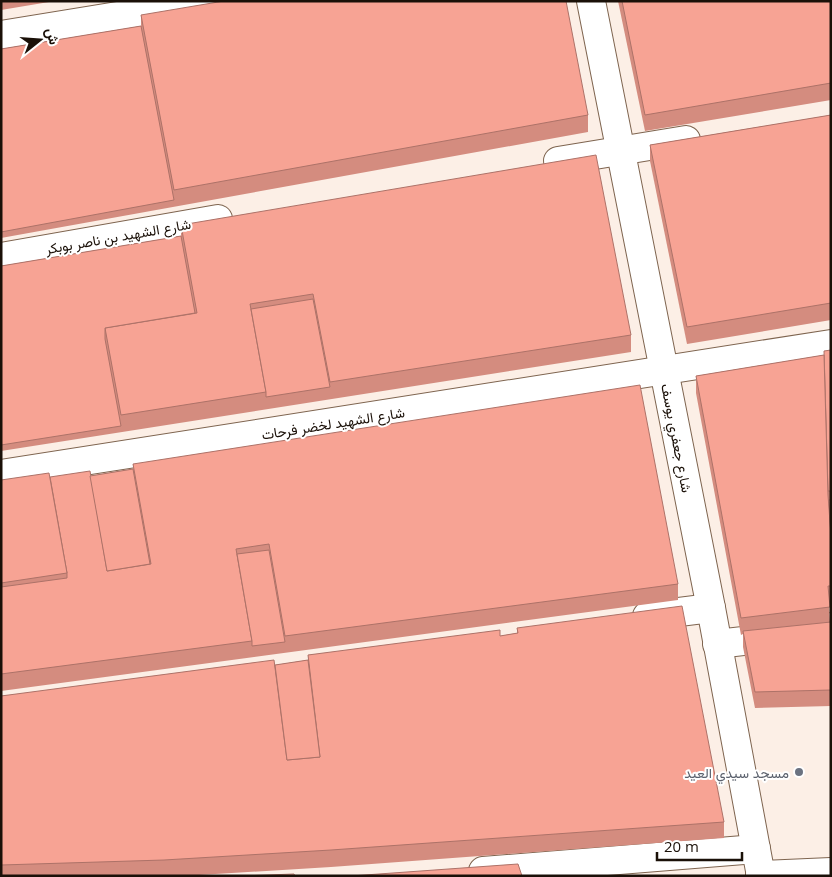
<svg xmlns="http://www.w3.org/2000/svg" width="832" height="877" viewBox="0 0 832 877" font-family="'Open Sans',Vazirmatn,sans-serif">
  <rect width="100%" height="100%" fill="#fcefe6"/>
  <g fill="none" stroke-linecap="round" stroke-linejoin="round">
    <defs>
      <g id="street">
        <polyline points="591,1 711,608 761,876"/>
        <polyline points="1,35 210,1"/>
        <polyline points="558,161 686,140"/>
        <polyline points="1,257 218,219"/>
        <polyline points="1,474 831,344"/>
        <polyline points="647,616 711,608"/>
        <polyline points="717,644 821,632 831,627"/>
        <polyline points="483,871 756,849"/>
        <polyline points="760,875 831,872"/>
      </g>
    </defs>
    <use href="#street" stroke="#7e644f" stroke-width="30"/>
    <use href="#street" stroke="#fff" stroke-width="28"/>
  </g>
  <g fill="#d48c7f">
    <polygon points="1,1 55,1 1,10"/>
    <polygon points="618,1 831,1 831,100 645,131"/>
    <polygon points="141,15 588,115 588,132 1,238 1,49 141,26"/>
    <polygon points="831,115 831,320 687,344 650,161 650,145"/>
    <polygon points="181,225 631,335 631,352 1,451 1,266 181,236"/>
    <polygon points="831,350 831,602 829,602 830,622 831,622 831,706 755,708 743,647 743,634 741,635 696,393 696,376 824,355"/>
    <polygon points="133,464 678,584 678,600 1,691 1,480 50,477 90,476 133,469"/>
    <polygon points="517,628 724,822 724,838 331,867 183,876 1,876 1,696 275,665 308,660 308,655 500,636 517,633"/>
  </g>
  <g fill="#f7a394" stroke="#ad7268">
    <polygon points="224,1 566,1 588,115 174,190 141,15"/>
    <polygon points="622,1 831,1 831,83 645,115"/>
    <polygon points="141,26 174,200 1,232 1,49"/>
    <polygon points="831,115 831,303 687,327 650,145"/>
    <polygon points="596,155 631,335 330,382 313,294 250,304 266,392 121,415 105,328 197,313 181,225"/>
    <polygon points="181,236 195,313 105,328 105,339 121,426 1,445 1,266"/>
    <polygon points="313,299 330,387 266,397 266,392 251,309"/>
    <polygon points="831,350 831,491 828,491 824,351"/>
    <polygon points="824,355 828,495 831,536 831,586 828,586 830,607 741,618 696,376"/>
    <polygon points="640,385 678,584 285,636 269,544 236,549 252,641 1,674 1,587 67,578 67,573 50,477 90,471 107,571 151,564 133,464"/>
    <polygon points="133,469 150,564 107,571 90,476"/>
    <polygon points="49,473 67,573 1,583 1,480"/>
    <polygon points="829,500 831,500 831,536"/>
    <polygon points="269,550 285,642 252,646 252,641 237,554"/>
    <polygon points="682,606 724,822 331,850 164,860 1,865 1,696 274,660 287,760 320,757 308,655 500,630 500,636 518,633 517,628"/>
    <polygon points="831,622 831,690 755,692 743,631"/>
    <polygon points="308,660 320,757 287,760 275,665"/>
    <polygon points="518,864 522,876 351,876"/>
    <polygon points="294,874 295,876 242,876"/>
  </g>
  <circle fill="#6b7280" stroke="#fff" stroke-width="2" cx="799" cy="772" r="5"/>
  <g text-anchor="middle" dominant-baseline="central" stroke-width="4" stroke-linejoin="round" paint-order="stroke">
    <g font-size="14" fill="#1a1008" stroke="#fff">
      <text transform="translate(118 236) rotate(-10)">شارع الشهيد بن ناصر بوبكر</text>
      <text transform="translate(333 423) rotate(-9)">شارع الشهيد لخضر فرحات</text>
      <text transform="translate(677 438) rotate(79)">شارع جعفري يوسف</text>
    </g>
    <g font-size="14" fill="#5b616d" stroke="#fff" text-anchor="end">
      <text x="789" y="772">مسجد سيدي العيد</text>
    </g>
  </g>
  <rect width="832" height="877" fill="none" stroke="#1a1008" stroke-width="5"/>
  <g transform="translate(40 40) rotate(73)" stroke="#ffffff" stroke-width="4" paint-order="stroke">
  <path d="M0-4L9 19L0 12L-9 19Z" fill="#1a1008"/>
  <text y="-8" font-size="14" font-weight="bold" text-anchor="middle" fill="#1a1008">ش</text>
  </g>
  <path d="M657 852v8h85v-8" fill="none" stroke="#1a1008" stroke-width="2.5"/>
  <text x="664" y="852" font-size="15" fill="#1a1008" stroke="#ffffff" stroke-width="4" paint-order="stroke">20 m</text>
</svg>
